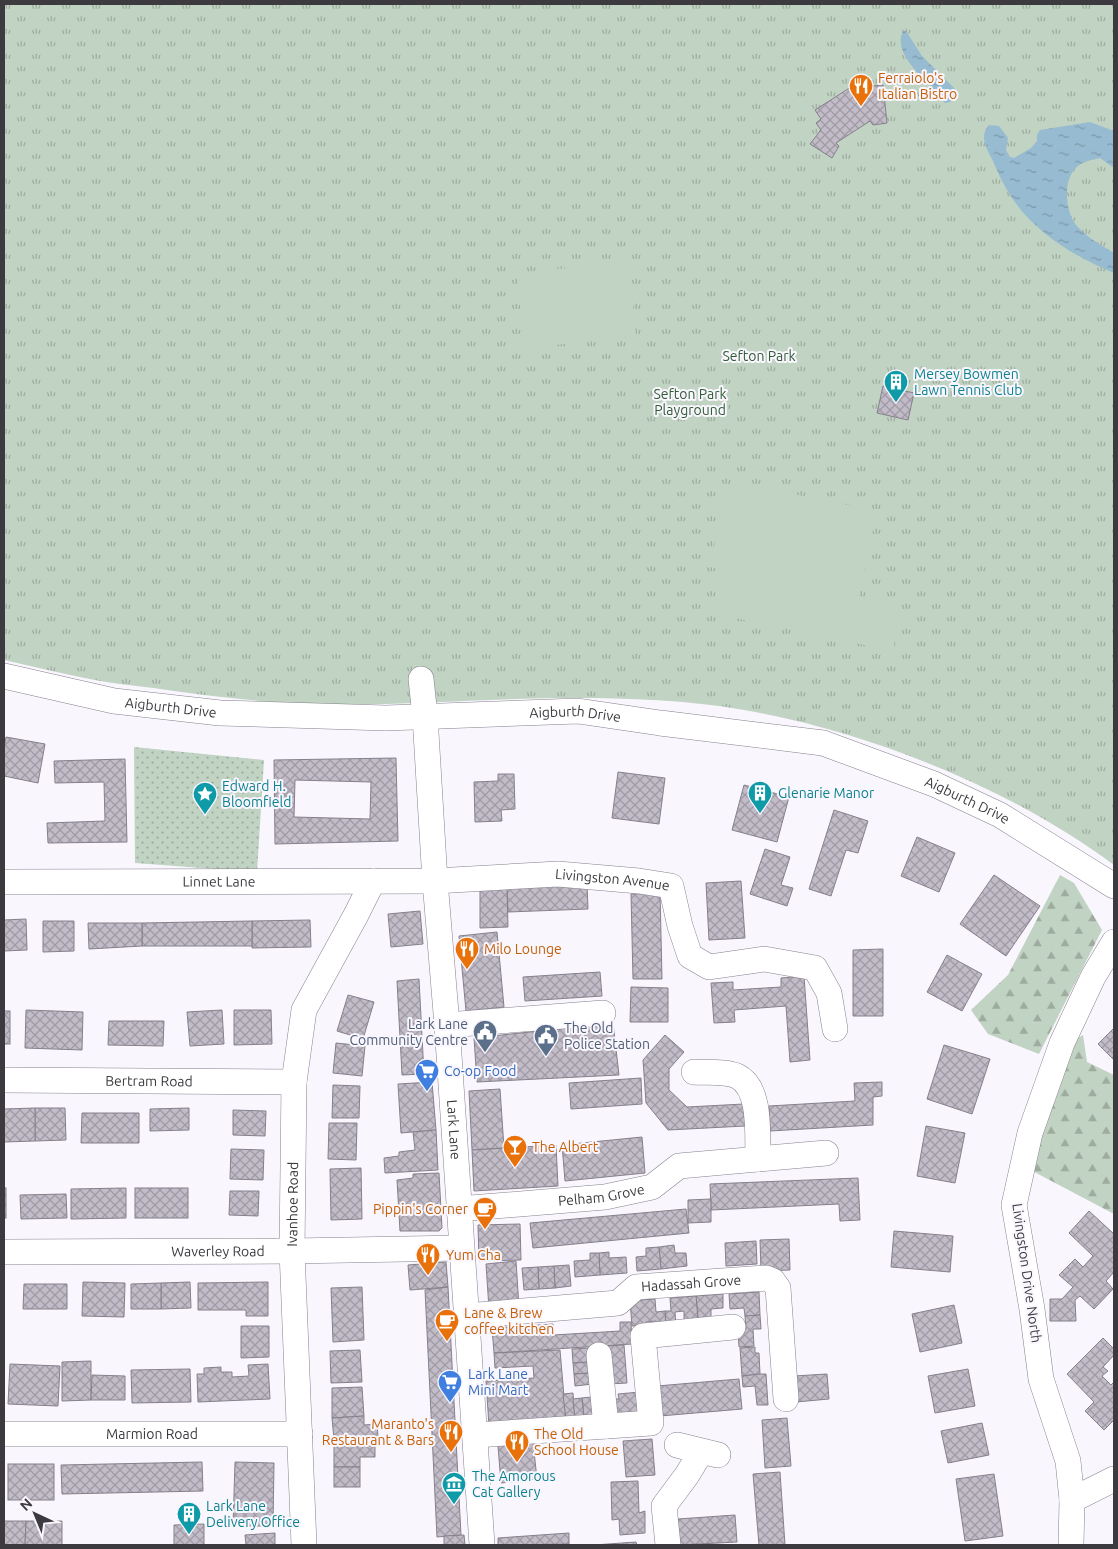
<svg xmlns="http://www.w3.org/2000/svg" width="1118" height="1549" viewBox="0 0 1118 1549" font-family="Ubuntu,sans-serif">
  <defs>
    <pattern id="grass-dots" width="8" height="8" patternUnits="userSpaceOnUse" patternTransform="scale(1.25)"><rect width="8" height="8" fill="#c1d3c2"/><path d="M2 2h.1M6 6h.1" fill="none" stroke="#9eac9f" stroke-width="1.8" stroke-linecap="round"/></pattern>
    <pattern id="forest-firs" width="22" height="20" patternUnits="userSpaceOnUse" patternTransform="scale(1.25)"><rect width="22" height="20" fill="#c1d3c2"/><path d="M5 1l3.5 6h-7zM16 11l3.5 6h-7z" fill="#9eac9f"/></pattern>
    <pattern id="park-tufts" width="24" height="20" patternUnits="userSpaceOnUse" patternTransform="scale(1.25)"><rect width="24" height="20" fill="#c1d3c2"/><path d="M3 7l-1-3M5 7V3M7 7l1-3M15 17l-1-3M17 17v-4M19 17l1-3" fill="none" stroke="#9eac9f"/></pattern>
    <pattern id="water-ripples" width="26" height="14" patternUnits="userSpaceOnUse" patternTransform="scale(1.25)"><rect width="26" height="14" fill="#97bbd0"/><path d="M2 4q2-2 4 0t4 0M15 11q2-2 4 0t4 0" fill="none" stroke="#7c99aa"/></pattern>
    <pattern id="building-cross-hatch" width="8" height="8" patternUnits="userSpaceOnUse" patternTransform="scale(1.25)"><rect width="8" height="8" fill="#c2bcc8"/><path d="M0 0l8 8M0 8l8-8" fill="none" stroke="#9f9aa4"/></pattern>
  </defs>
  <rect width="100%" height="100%" fill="#f9f6fe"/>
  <polygon fill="url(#grass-dots)" points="134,747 264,760 257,872 135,863"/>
  <g fill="url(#forest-firs)">
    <polygon points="1060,875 1074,883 1102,930 1039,1054 988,1034 971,1010 1008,975"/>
    <polygon points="1083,1035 1087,1062 1114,1075 1114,1214 1023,1166 1059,1049"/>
  </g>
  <path fill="url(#park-tufts)" d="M4 4H1114V865C1012 789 870 732 744 710 688 700 629 698 572 698 478 698 383 708 289 703 251 701 212 696 174 691 149 687 124 685 100 681 68 675 36 667 4 660Z"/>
  <g fill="#c1d3c2">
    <polygon points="629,262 636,337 524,348 517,273"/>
    <polygon points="734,482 877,511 859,598 901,607 893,651 711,613 721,570 710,567 724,493"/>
  </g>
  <g fill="url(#water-ripples)">
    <path d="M903 31H906L922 56 955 89C956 98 954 102 945 103 940 99 939 95 935 91 923 77 892 53 903 31Z"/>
    <path d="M1090 122 1114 131V168L1100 158C1092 160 1084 161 1078 166 1062 179 1065 210 1076 225 1086 237 1101 245 1114 253V273C1073 256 1030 230 1007 190 1001 180 997 170 992 159 986 148 979 136 989 125L999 126 1008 138 1006 150 1010 157 1014 158 1031 148 1037 141V135L1040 130Z"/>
  </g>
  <g fill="url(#building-cross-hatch)" stroke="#86808b" fill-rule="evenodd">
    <polygon points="883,85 887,123 873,125 870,121 836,143 839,146 832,158 810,144 821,130 816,123 821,119 815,110 851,87 855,93 862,87"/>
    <polygon points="883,386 914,393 908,420 877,413"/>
    <polygon points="6,737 45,744 38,783 4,776 4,748"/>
    <path d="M396 758 398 841 275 844 274 760ZM295 780 371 782 370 819 294 817Z"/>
    <polygon points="125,759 127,842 48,843 47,823 105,821 104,782 55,783 54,761"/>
    <polygon points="618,772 665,778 659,824 612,818"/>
    <polygon points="498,774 514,774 515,809 501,810 502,821 475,822 474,782 498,781"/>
    <polygon points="744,785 789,797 777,842 732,830"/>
    <polygon points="834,810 868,821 858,853 846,850 831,896 809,889"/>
    <polygon points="917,837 955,853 939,892 901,876"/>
    <polygon points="765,849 790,857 781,885 793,888 787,906 750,894"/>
    <polygon points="994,875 1040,906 1006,956 960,924"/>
    <polygon points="741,881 745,938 709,940 706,883"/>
    <polygon points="587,884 588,909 508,912 507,886"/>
    <polygon points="507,886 508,927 480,928 480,887"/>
    <polygon points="660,893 662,979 633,979 631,894"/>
    <polygon points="420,911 423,944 391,947 388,914"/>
    <polygon points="26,919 27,950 4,951 4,920"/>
    <polygon points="310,920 311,947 252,948 252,921"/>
    <polygon points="43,921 74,921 74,951 43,952"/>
    <polygon points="252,921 252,946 142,946 142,923"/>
    <polygon points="88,923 142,923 142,946 89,949"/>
    <polygon points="497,932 504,1007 466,1011 459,936"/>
    <polygon points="883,949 883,1016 853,1016 853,950"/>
    <polygon points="947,955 982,974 962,1011 927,992"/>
    <polygon points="600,972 602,996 525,1001 523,977"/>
    <polygon points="804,976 810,1060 790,1062 786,1006 734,1010 735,1022 714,1023 711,983 733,982 733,990 781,987 781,978"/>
    <polygon points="419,979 424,1074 402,1075 397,981"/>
    <polygon points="631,987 668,988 668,1022 630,1022"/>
    <polygon points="348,995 374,1002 363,1039 337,1031"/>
    <polygon points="26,1010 83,1012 82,1050 25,1048"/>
    <polygon points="222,1010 224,1044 190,1046 187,1012"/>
    <polygon points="234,1010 271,1010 272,1044 234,1045"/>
    <rect x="4" y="1011" width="6" height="33"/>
    <polygon points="109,1021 164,1021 163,1046 108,1045"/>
    <polygon points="613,1023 619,1075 477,1082 474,1038"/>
    <polygon points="1114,1028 1114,1060 1098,1044"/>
    <polygon points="665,1035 684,1052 669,1069 669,1090 687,1107 744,1104 745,1126 668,1130 646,1103 643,1060"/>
    <polygon points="336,1043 365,1046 362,1076 333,1073"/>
    <polygon points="944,1045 990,1059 972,1114 927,1099"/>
    <polygon points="641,1078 642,1104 571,1109 569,1083"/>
    <polygon points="432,1082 436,1130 401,1133 398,1084"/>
    <polygon points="882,1082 882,1096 873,1097 873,1125 770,1131 769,1106 855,1101 854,1083"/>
    <polygon points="333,1085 360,1086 359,1118 332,1118"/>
    <polygon points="500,1089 504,1148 472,1150 469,1091"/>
    <polygon points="35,1108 65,1108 66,1140 35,1141"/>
    <polygon points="35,1108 35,1141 4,1142 4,1109"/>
    <polygon points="189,1108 189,1130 150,1131 150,1109"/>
    <polygon points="233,1110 266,1111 265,1136 233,1135"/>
    <polygon points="82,1113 139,1113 139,1143 81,1143"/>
    <polygon points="329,1123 357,1123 356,1160 328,1159"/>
    <polygon points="926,1126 965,1133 955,1183 917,1176"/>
    <polygon points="436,1130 438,1170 385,1173 384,1158 399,1156 399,1152 415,1150 413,1132"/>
    <polygon points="642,1137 645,1173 565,1181 562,1145"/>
    <polygon points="556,1145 558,1186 474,1191 472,1150"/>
    <polygon points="231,1149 264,1150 263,1180 230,1179"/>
    <polygon points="361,1168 362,1219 331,1220 330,1169"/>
    <polygon points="439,1173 442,1228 439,1231 400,1231 397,1180 413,1178 413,1174"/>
    <polygon points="858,1178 860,1220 840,1221 839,1204 711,1210 710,1184"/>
    <rect x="4" y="1188" width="2" height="30"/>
    <polygon points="126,1188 126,1218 71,1219 71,1189"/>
    <rect x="135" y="1188" width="53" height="30"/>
    <polygon points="230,1191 259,1191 258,1216 229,1215"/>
    <polygon points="66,1194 67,1218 21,1219 20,1195"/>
    <polygon points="711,1199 711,1222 688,1223 688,1200"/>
    <polygon points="686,1209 689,1233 533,1248 530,1223"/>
    <polygon points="1089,1211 1114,1234 1114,1272 1106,1281 1113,1289 1094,1309 1080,1296 1075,1300 1076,1321 1050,1321 1050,1299 1062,1299 1073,1287 1059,1275 1075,1259 1083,1267 1093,1256 1069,1233"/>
    <polygon points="520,1224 521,1260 479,1261 478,1225"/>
    <polygon points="894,1231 953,1236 950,1272 891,1267"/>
    <polygon points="789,1239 790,1270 761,1271 760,1240"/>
    <polygon points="756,1241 757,1264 726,1266 725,1243"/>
    <polygon points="674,1245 675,1253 686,1253 687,1266 661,1269 659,1247"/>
    <polygon points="659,1247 661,1269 637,1271 636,1257 646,1256 646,1248"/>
    <polygon points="609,1252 609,1258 626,1257 627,1273 600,1275 599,1253"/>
    <polygon points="590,1253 599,1253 600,1275 575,1277 574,1261 590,1260"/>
    <polygon points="516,1261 519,1307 489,1309 486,1264"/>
    <polygon points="446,1262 448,1287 410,1290 408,1265"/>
    <polygon points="569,1265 571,1286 555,1288 554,1266"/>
    <polygon points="554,1266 555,1288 539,1289 538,1267"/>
    <polygon points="538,1267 539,1289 524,1290 522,1268"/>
    <polygon points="83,1282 125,1283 124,1317 82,1316"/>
    <polygon points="190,1282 191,1308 161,1309 161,1283"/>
    <polygon points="268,1282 268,1316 246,1316 246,1310 198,1310 198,1283"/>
    <polygon points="161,1283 161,1309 131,1309 131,1284"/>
    <polygon points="24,1284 67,1284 67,1309 23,1309"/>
    <polygon points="362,1287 364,1340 333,1342 331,1288"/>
    <polygon points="448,1287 461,1535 437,1537 425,1290"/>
    <polygon points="759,1292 760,1315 745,1316 744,1308 730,1309 729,1294"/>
    <polygon points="723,1294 723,1308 711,1309 711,1318 698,1319 696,1296"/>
    <polygon points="696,1296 698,1319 684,1320 684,1311 675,1312 676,1326 666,1327 665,1311 671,1311 670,1298"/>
    <polygon points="655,1299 656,1312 665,1311 666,1327 657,1328 656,1321 646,1322 646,1325 632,1326 630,1301"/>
    <polygon points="954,1305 962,1343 920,1352 912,1314"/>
    <polygon points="760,1315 761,1329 753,1329 754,1346 739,1347 738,1329 746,1329 745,1316"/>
    <polygon points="620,1322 631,1322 632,1344 494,1353 492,1328 553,1324 554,1335 620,1331"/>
    <polygon points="241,1326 269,1326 269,1357 241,1358"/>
    <polygon points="1103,1338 1114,1349 1114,1355 1103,1367 1108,1371 1102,1376 1111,1385 1114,1382 1114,1420 1104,1430 1085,1411 1094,1402 1067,1374"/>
    <polygon points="624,1345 627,1383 609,1384 607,1346"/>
    <polygon points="755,1347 755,1353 759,1353 760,1374 742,1376 740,1348"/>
    <polygon points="590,1348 591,1362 573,1363 572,1349"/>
    <polygon points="360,1350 362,1382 331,1383 330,1351"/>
    <polygon points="560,1350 566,1420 489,1426 486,1381 534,1378 533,1366 495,1368 494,1353"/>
    <polygon points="91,1361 91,1400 62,1401 62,1362"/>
    <polygon points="591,1362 592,1373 574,1374 573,1363"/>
    <polygon points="10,1364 60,1366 58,1406 8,1404"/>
    <polygon points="268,1364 270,1399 198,1402 197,1374 204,1374 204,1368 221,1367 221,1372 232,1372 232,1377 249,1376 248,1365"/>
    <polygon points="190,1369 191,1402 132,1403 131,1370"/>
    <polygon points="968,1369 975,1406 935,1413 928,1376"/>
    <polygon points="592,1373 593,1384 575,1386 574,1374"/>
    <polygon points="760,1374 766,1374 768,1405 757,1405 755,1386 743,1387 742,1376"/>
    <polygon points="827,1374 829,1399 796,1402 794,1376"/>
    <polygon points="92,1375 125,1376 125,1400 91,1400"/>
    <polygon points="739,1379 742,1409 660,1416 657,1386"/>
    <polygon points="362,1387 364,1416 332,1418 332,1388"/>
    <polygon points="640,1392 642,1416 614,1418 613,1399 619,1399 618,1394"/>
    <polygon points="573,1393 575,1419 566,1420 563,1394"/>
    <polygon points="591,1397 593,1417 584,1418 582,1398"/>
    <polygon points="582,1398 584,1418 575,1419 573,1399"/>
    <polygon points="364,1416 364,1425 377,1424 378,1436 334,1439 332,1418"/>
    <polygon points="787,1418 791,1466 765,1468 762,1420"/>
    <polygon points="982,1423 989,1455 948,1463 941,1431"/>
    <polygon points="652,1439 655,1475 626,1477 623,1441"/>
    <polygon points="533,1442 537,1479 501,1483 498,1446"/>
    <polygon points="334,1446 375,1446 375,1457 360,1457 360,1467 334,1467"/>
    <polygon points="202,1462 203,1491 62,1494 61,1465"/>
    <polygon points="235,1462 274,1463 273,1526 233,1526"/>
    <rect x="8" y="1464" width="46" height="36"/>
    <rect x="334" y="1467" width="26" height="20"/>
    <polygon points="780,1472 785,1545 759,1545 753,1474"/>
    <polygon points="994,1474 1003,1536 965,1541 956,1479"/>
    <polygon points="638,1481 639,1513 645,1511 645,1533 620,1535 619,1519 612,1520 611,1482"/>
    <polygon points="735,1515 737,1542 679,1545 678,1519"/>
    <polygon points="4,1521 26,1521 25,1545 4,1545"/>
    <polygon points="26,1521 62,1521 62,1545 25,1545"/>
    <polygon points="204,1524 204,1545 174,1545 174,1525"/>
    <polygon points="275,1533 275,1545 246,1545 245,1535"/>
    <polygon points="569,1533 569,1544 498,1545 498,1538"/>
    <polygon points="464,1535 465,1545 444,1545 444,1536"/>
    <polygon points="636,1542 637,1545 594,1545"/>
  </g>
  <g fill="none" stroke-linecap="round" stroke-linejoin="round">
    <defs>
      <g id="minor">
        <path id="s1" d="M4 676 114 701 220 713 386 718 578 711 660 723 823 743 934 784 1000 815 1114 886"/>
        <path id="s2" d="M421 679 425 716 435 881 447 1025 482 1545"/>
        <path id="s3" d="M4 882 435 881 558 874 639 881 671 886 680 926 690 956 709 967 764 959 815 968 829 993 835 1029"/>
        <polyline points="447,1025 603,1013"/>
        <path d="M694 1072C707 1073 725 1071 737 1076 762 1088 757 1135 758 1159"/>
        <path id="s4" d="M4 1080 294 1082"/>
        <path id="s5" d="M458 1209 605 1197 652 1187 679 1166 826 1153"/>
        <path id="s6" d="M4 1252 292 1251 461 1248"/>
        <path id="s7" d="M466 1316 618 1303 636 1287 766 1278 773 1281 778 1288 786 1399"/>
        <polyline points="599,1355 606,1426"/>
        <path id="s8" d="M4 1434H300"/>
        <polyline points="476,1435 651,1423 643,1336 733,1327"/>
        <polyline points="677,1445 718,1455"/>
        <polyline points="1072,1500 1114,1479"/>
        <path id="s9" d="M304 1545 292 1251 294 1082 304 1010 356 915 373 881"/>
        <polyline points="668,1545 664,1506 687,1475 701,1452"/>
        <polyline points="1071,1545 1072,1500 1068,1461 1041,1379 1032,1309 1014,1205 1030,1133 1062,1043 1093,977 1114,942"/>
      </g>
    </defs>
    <use href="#minor" stroke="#86818d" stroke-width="26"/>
    <use href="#minor" stroke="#fff" stroke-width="25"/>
  </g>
  <defs>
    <symbol id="restaurant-pin" viewBox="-11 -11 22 30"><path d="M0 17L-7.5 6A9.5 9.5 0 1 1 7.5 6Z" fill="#e8710a" stroke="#f9f6fe"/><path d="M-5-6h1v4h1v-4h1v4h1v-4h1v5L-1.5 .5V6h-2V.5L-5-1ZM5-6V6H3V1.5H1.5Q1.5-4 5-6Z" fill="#fff"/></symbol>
    <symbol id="building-pin" viewBox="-11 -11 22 30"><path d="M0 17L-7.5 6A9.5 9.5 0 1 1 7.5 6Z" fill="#0f9aa8" stroke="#f9f6fe"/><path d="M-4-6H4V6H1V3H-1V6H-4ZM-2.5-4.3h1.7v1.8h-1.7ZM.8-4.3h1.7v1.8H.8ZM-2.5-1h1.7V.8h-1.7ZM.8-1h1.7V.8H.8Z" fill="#fff"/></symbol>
    <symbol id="sight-pin" viewBox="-11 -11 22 30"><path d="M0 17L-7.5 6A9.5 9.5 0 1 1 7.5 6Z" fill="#0f9aa8" stroke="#f9f6fe"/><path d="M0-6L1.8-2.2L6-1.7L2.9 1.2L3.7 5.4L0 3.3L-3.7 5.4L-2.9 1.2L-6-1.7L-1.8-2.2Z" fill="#fff"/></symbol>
    <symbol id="civic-pin" viewBox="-11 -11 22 30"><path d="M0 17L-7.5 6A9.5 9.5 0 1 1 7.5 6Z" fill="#5c6f8a" stroke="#f9f6fe"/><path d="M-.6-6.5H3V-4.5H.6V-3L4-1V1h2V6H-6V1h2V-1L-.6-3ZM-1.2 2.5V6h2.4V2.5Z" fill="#fff"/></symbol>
    <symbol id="supermarket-pin" viewBox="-11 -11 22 30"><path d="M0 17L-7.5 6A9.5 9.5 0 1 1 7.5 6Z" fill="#3f7fe0" stroke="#f9f6fe"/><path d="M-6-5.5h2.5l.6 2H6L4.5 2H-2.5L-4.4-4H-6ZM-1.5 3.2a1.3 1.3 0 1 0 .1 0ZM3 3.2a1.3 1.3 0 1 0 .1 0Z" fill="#fff"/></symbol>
    <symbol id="bar-pin" viewBox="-11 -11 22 30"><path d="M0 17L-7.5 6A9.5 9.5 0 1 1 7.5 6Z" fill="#e8710a" stroke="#f9f6fe"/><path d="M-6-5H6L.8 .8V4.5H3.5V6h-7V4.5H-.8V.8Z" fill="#fff"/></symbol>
    <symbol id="cafe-pin" viewBox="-11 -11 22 30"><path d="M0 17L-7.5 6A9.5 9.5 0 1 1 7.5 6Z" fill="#e8710a" stroke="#f9f6fe"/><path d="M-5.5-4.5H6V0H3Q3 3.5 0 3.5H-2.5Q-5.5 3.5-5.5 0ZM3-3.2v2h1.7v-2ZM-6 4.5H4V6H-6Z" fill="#fff"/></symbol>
    <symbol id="museum-pin" viewBox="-11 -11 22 30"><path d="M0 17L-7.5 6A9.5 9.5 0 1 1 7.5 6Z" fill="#0f9aa8" stroke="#f9f6fe"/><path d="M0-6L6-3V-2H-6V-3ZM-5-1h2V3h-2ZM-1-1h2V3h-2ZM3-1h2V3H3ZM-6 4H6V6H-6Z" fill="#fff"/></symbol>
  </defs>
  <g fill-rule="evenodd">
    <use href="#restaurant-pin" x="847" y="72" width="28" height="38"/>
    <use href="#building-pin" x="882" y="368" width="28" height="38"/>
    <use href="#building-pin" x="746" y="779" width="28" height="38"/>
    <use href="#sight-pin" x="191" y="780" width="28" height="38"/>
    <use href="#restaurant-pin" x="453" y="935" width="28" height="38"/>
    <use href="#civic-pin" x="471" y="1018" width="28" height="38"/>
    <use href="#civic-pin" x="532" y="1022" width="28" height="38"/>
    <use href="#supermarket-pin" x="413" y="1057" width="28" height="38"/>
    <use href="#bar-pin" x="501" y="1133" width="28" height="38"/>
    <use href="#cafe-pin" x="471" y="1195" width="28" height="38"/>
    <use href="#restaurant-pin" x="414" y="1241" width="28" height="38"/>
    <use href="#cafe-pin" x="433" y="1307" width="28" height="38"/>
    <use href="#supermarket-pin" x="436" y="1368" width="28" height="38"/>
    <use href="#restaurant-pin" x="437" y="1418" width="28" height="38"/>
    <use href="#restaurant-pin" x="503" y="1428" width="28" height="38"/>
    <use href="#museum-pin" x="440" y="1470" width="28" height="38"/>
    <use href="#building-pin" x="175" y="1500" width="28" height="38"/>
  </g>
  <g text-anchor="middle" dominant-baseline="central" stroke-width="4" stroke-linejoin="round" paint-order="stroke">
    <g font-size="14" fill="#c56008" stroke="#f9f6fe" text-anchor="start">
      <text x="878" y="78">Ferraiolo's<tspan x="878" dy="16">Italian Bistro</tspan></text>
      <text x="484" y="949">Milo Lounge</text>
      <text x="532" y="1147">The Albert</text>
      <text x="468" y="1209" text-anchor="end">Pippin's Corner</text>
      <text x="446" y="1255">Yum Cha</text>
      <text x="464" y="1313">Lane &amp; Brew<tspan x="464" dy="16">coffee kitchen</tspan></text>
      <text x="434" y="1424" text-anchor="end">Maranto's<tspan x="434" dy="16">Restaurant &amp; Bars</tspan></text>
      <text x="534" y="1434">The Old<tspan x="534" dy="16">School House</tspan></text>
    </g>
    <g font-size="14" fill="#305c36" stroke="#f9f6fe">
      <text x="759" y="356">Sefton Park</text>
      <text x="690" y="394">Sefton Park<tspan x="690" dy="16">Playground</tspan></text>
    </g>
    <g font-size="14" fill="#0d838f" stroke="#f9f6fe" text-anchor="start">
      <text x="914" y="374">Mersey Bowmen<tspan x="914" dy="16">Lawn Tennis Club</tspan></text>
      <text x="222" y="786">Edward H.<tspan x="222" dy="16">Bloomfield</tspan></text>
      <text x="778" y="793">Glenarie Manor</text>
      <text x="472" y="1476">The Amorous<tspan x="472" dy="16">Cat Gallery</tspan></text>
      <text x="206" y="1506">Lark Lane<tspan x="206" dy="16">Delivery Office</tspan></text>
    </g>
    <g font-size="14" fill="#3c3a3f" stroke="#f9f6fe">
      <text stroke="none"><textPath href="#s1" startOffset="170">Aigburth Drive</textPath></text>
      <text stroke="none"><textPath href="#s1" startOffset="575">Aigburth Drive</textPath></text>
      <text stroke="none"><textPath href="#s1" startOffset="980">Aigburth Drive</textPath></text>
      <text stroke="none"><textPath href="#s3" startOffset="215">Linnet Lane</textPath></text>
      <text stroke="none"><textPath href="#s3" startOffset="609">Livingston Avenue</textPath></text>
      <text stroke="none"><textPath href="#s4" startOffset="145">Bertram Road</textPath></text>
      <text stroke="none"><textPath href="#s2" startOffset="452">Lark Lane</textPath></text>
      <text stroke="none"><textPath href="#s5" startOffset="144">Pelham Grove</textPath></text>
      <text stroke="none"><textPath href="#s9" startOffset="341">Ivanhoe Road</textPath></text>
      <text stroke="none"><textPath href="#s6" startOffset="214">Waverley Road</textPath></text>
      <text transform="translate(1027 1273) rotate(82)">Livingston Drive North</text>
      <text stroke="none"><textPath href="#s7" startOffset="232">Hadassah Grove</textPath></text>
      <text stroke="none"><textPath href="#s8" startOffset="148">Marmion Road</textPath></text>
    </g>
    <g font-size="14" fill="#4e5e75" stroke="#f9f6fe" text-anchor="end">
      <text x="468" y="1024">Lark Lane<tspan x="468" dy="16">Community Centre</tspan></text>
      <text x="564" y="1028" text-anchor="start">The Old<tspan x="564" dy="16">Police Station</tspan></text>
    </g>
    <g font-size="14" fill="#366cbe" stroke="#f9f6fe" text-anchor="start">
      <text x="444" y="1071">Co-op Food</text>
      <text x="468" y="1374">Lark Lane<tspan x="468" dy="16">Mini Mart</tspan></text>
    </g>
  </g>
  <rect width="1118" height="1549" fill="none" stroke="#3c3a3f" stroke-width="10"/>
  <g transform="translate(35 1514) rotate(316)" stroke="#f9f6fe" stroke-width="4" paint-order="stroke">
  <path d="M0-4L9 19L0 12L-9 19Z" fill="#3c3a3f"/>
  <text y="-8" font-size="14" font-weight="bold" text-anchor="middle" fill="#3c3a3f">N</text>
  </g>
</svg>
